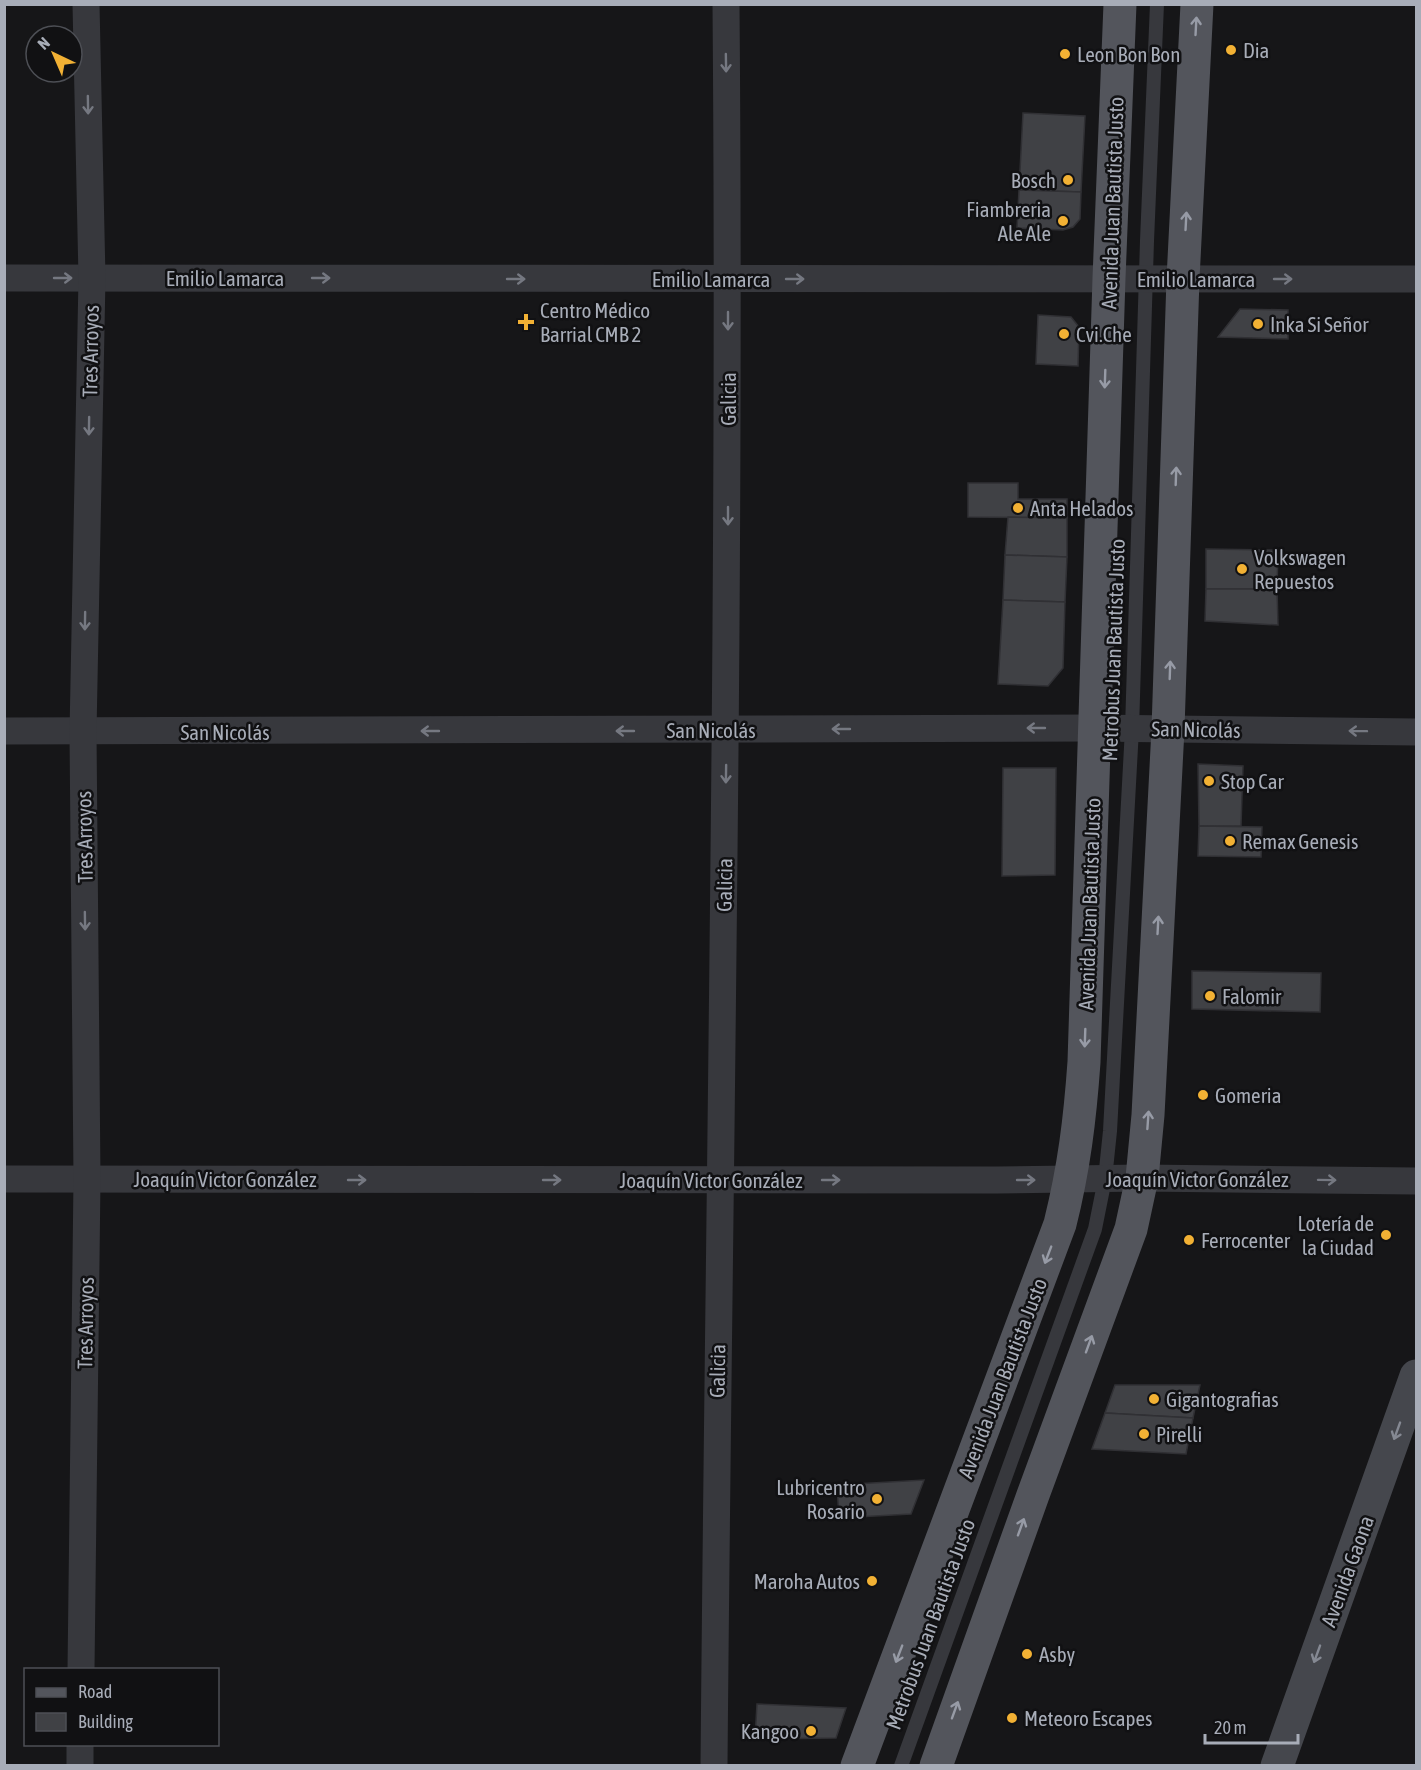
<svg xmlns="http://www.w3.org/2000/svg" width="1421" height="1770" viewBox="0 0 1421 1770" font-family="'Asap Condensed',sans-serif">
  <rect width="100%" height="100%" fill="#161618"/>
  <g fill="#404145" stroke="#303034" stroke-width="1.5">
    <polygon points="1023,113 1085,116 1081,192 1019,190"/>
    <polygon points="1019,190 1081,192 1080,219 1073,227 1063,230 1017,228"/>
    <polygon points="1240,309 1288,310 1288,339 1218,337"/>
    <polygon points="1038,315 1071,317 1079,327 1078,366 1036,364"/>
    <polygon points="968,483 1018,483 1018,499 1067,499 1067,518 968,517"/>
    <polygon points="1008,517 1067,518 1067,557 1005,555"/>
    <polygon points="1206,549 1278,550 1277,589 1206,589"/>
    <polygon points="1005,555 1067,557 1065,602 1003,600"/>
    <polygon points="1206,589 1277,589 1278,625 1205,621"/>
    <polygon points="1003,600 1065,602 1063,668 1048,686 998,684"/>
    <polygon points="1198,764 1243,766 1241,826 1199,826"/>
    <polygon points="1003,768 1056,768 1055,875 1002,876"/>
    <polygon points="1199,826 1262,827 1261,857 1198,856"/>
    <polygon points="1192,971 1321,973 1320,1012 1192,1009"/>
    <polygon points="1115,1385 1200,1385 1193,1418 1105,1413"/>
    <polygon points="1105,1413 1193,1418 1186,1454 1092,1449"/>
    <polygon points="924,1480 911,1514 839,1518 837,1485"/>
    <polygon points="757,1704 846,1708 836,1738 755,1739"/>
  </g>
  <g fill="none" stroke-linecap="round" stroke-linejoin="round">
    <polyline stroke="#37383d" stroke-width="14" points="901,1766 1095,1229 1105,1179 1110,1131 1132,729 1147,241 1157,4"/>
    <g stroke="#37383d" stroke-width="27">
      <polyline points="4,278 1416,279"/>
      <polyline points="4,731 1094,728 1416,732"/>
      <polyline points="4,1179 997,1180 1142,1178 1416,1181"/>
      <polyline points="81,1670 87,1179 83,732 92,278 86,4"/>
      <polyline points="80,1766 80,1744"/>
      <path d="M714 1766C719 1178 731 592 726 4"/>
    </g>
    <polyline stroke="#45474d" stroke-width="33" points="1277,1766 1416,1376"/>
    <g stroke="#53555c" stroke-width="33">
      <path d="M857 1766 1060 1224C1074 1168 1080 1119 1084 1062L1109 278 1120 4"/>
      <polyline points="936,1766 1033,1495 1131,1229 1142,1178 1148,1115 1168,729 1183,279 1197,4"/>
    </g>
  </g>
  <defs><path id="oneway-shaft" d="M-6 0H5M1.5-3L5.5 0L1.5 3" fill="none" stroke-width="1.6" stroke-linecap="round" stroke-linejoin="round" transform="scale(1.5)"/></defs>
  <g stroke="#979ba6">
    <use href="#oneway-shaft" transform="translate(1196 26) rotate(-87)"/>
    <use href="#oneway-shaft" transform="translate(1186 221) rotate(-87)"/>
    <use href="#oneway-shaft" transform="translate(1105 379) rotate(92)"/>
    <use href="#oneway-shaft" transform="translate(1176 476) rotate(-88)"/>
    <use href="#oneway-shaft" transform="translate(1170 670) rotate(-88)"/>
    <use href="#oneway-shaft" transform="translate(1158 925) rotate(-87)"/>
    <use href="#oneway-shaft" transform="translate(1085 1038) rotate(92)"/>
    <use href="#oneway-shaft" transform="translate(1148 1120) rotate(-86)"/>
    <use href="#oneway-shaft" transform="translate(1048 1255) rotate(111)"/>
    <use href="#oneway-shaft" transform="translate(1089 1344) rotate(-70)"/>
    <use href="#oneway-shaft" transform="translate(1021 1527) rotate(-70)"/>
    <use href="#oneway-shaft" transform="translate(899 1654) rotate(111)"/>
    <use href="#oneway-shaft" transform="translate(955 1710) rotate(-70)"/>
  </g>
  <g stroke="#757881">
    <use href="#oneway-shaft" transform="translate(726 63) rotate(89)"/>
    <use href="#oneway-shaft" transform="translate(88 105) rotate(89)"/>
    <use href="#oneway-shaft" transform="translate(63 278)"/>
    <use href="#oneway-shaft" transform="translate(321 278)"/>
    <use href="#oneway-shaft" transform="translate(516 279)"/>
    <use href="#oneway-shaft" transform="translate(795 279)"/>
    <use href="#oneway-shaft" transform="translate(1283 279)"/>
    <use href="#oneway-shaft" transform="translate(728 321) rotate(90)"/>
    <use href="#oneway-shaft" transform="translate(89 426) rotate(91)"/>
    <use href="#oneway-shaft" transform="translate(728 516) rotate(90)"/>
    <use href="#oneway-shaft" transform="translate(85 621) rotate(91)"/>
    <use href="#oneway-shaft" transform="translate(1036 728) rotate(180)"/>
    <use href="#oneway-shaft" transform="translate(841 729) rotate(180)"/>
    <use href="#oneway-shaft" transform="translate(430 731) rotate(180)"/>
    <use href="#oneway-shaft" transform="translate(625 731) rotate(180)"/>
    <use href="#oneway-shaft" transform="translate(1358 731) rotate(-179)"/>
    <use href="#oneway-shaft" transform="translate(726 774) rotate(91)"/>
    <use href="#oneway-shaft" transform="translate(85 921) rotate(89)"/>
    <use href="#oneway-shaft" transform="translate(357 1180)"/>
    <use href="#oneway-shaft" transform="translate(552 1180)"/>
    <use href="#oneway-shaft" transform="translate(831 1180)"/>
    <use href="#oneway-shaft" transform="translate(1026 1180)"/>
    <use href="#oneway-shaft" transform="translate(1327 1180) rotate(1)"/>
  </g>
  <g stroke="#858993">
    <use href="#oneway-shaft" transform="translate(1397 1431) rotate(110)"/>
    <use href="#oneway-shaft" transform="translate(1317 1654) rotate(110)"/>
  </g>
  <g fill="#f2b134" stroke="#111113" stroke-width="2">
    <circle cx="1231" cy="50" r="6"/>
    <circle cx="1065" cy="54" r="6"/>
    <circle cx="1068" cy="180" r="6"/>
    <circle cx="1063" cy="221" r="6"/>
    <path d="M523 313h6v6h6v6h-6v6h-6v-6h-6v-6h6z"/>
    <circle cx="1258" cy="324" r="6"/>
    <circle cx="1064" cy="334" r="6"/>
    <circle cx="1018" cy="508" r="6"/>
    <circle cx="1242" cy="569" r="6"/>
    <circle cx="1209" cy="781" r="6"/>
    <circle cx="1230" cy="841" r="6"/>
    <circle cx="1210" cy="996" r="6"/>
    <circle cx="1203" cy="1095" r="6"/>
    <circle cx="1386" cy="1235" r="6"/>
    <circle cx="1189" cy="1240" r="6"/>
    <circle cx="1154" cy="1399" r="6"/>
    <circle cx="1144" cy="1434" r="6"/>
    <circle cx="877" cy="1499" r="6"/>
    <circle cx="872" cy="1581" r="6"/>
    <circle cx="1027" cy="1654" r="6"/>
    <circle cx="1012" cy="1718" r="6"/>
    <circle cx="811" cy="1731" r="6"/>
  </g>
  <g text-anchor="middle" dominant-baseline="central" stroke-width="5" stroke-linejoin="round" paint-order="stroke">
    <g font-size="21" fill="#a8adb8" stroke="#111113" text-anchor="start">
      <text x="1243" y="50">Dia</text>
      <text x="1077" y="54">Leon Bon Bon</text>
      <text x="1056" y="180" text-anchor="end">Bosch</text>
      <text x="1051" y="209" text-anchor="end">Fiambreria<tspan x="1051" dy="24">Ale Ale</tspan></text>
      <text x="540" y="310">Centro Médico<tspan x="540" dy="24">Barrial CMB 2</tspan></text>
      <text x="1270" y="324">Inka Si Señor</text>
      <text x="1076" y="334">Cvi.Che</text>
      <text x="1030" y="508">Anta Helados</text>
      <text x="1254" y="557">Volkswagen<tspan x="1254" dy="24">Repuestos</tspan></text>
      <text x="1221" y="781">Stop Car</text>
      <text x="1242" y="841">Remax Genesis</text>
      <text x="1222" y="996">Falomir</text>
      <text x="1215" y="1095">Gomeria</text>
      <text x="1374" y="1223" text-anchor="end">Lotería de<tspan x="1374" dy="24">la Ciudad</tspan></text>
      <text x="1201" y="1240">Ferrocenter</text>
      <text x="1166" y="1399">Gigantografias</text>
      <text x="1156" y="1434">Pirelli</text>
      <text x="865" y="1487" text-anchor="end">Lubricentro<tspan x="865" dy="24">Rosario</tspan></text>
      <text x="860" y="1581" text-anchor="end">Maroha Autos</text>
      <text x="1039" y="1654">Asby</text>
      <text x="1024" y="1718">Meteoro Escapes</text>
      <text x="799" y="1731" text-anchor="end">Kangoo</text>
    </g>
    <g font-size="21" fill="#a8adb8" stroke="#111113">
      <text transform="translate(1112 203) rotate(-88)">Avenida Juan Bautista Justo</text>
      <text x="225" y="278">Emilio Lamarca</text>
      <text x="711" y="279">Emilio Lamarca</text>
      <text x="1196" y="279">Emilio Lamarca</text>
      <text transform="translate(90 351) rotate(-89)">Tres Arroyos</text>
      <text transform="translate(728 399) rotate(-90)">Galicia</text>
      <text transform="translate(1113 650) rotate(-88)">Metrobus Juan Bautista Justo</text>
      <text transform="translate(1196 729) rotate(1)">San Nicolás</text>
      <text x="711" y="730">San Nicolás</text>
      <text x="225" y="732">San Nicolás</text>
      <text transform="translate(84 837) rotate(-91)">Tres Arroyos</text>
      <text transform="translate(724 885) rotate(-89)">Galicia</text>
      <text transform="translate(1089 904) rotate(-88)">Avenida Juan Bautista Justo</text>
      <text x="225" y="1179">Joaquín Victor González</text>
      <text x="1197" y="1179">Joaquín Victor González</text>
      <text x="711" y="1180">Joaquín Victor González</text>
      <text transform="translate(85 1323) rotate(-89)">Tres Arroyos</text>
      <text transform="translate(717 1371) rotate(-89)">Galicia</text>
      <text transform="translate(1002 1378) rotate(-69)">Avenida Juan Bautista Justo</text>
      <text transform="translate(1347 1571) rotate(-70)">Avenida Gaona</text>
      <text transform="translate(930 1624) rotate(-70)">Metrobus Juan Bautista Justo</text>
    </g>
  </g>
  <rect width="1421" height="1770" fill="none" stroke="#a8adb8" stroke-width="12"/>
  <rect x="24" y="1668" width="195" height="78" fill="#111113" stroke="#4d4f55" stroke-width="1.5"/>
  <rect x="36" y="1688" width="30" height="9" fill="#53555c" stroke="#4d4f55" stroke-width="1.5"/>
  <text x="78" y="1698" font-size="18" fill="#a8adb8">Road</text>
  <rect x="36" y="1713" width="30" height="18" fill="#404145" stroke="#4d4f55" stroke-width="1.5"/>
  <text x="78" y="1728" font-size="18" fill="#a8adb8">Building</text>
  <g transform="translate(54 54) rotate(316)"><circle r="28" fill="#111113" stroke="#4d4f55" stroke-width="1.5"/>
  <path d="M0-4.5L10 22L0 15L-10 22Z" fill="#f2b134"/>
  <text y="-9" font-size="16" font-weight="bold" text-anchor="middle" fill="#a8adb8">N</text>
  </g>
  <path d="M1205 1734v9h93v-9" fill="none" stroke="#a8adb8" stroke-width="3"/>
  <text x="1214" y="1734" font-size="18" fill="#a8adb8" stroke="#111113" stroke-width="4.5" paint-order="stroke">20 m</text>
</svg>
